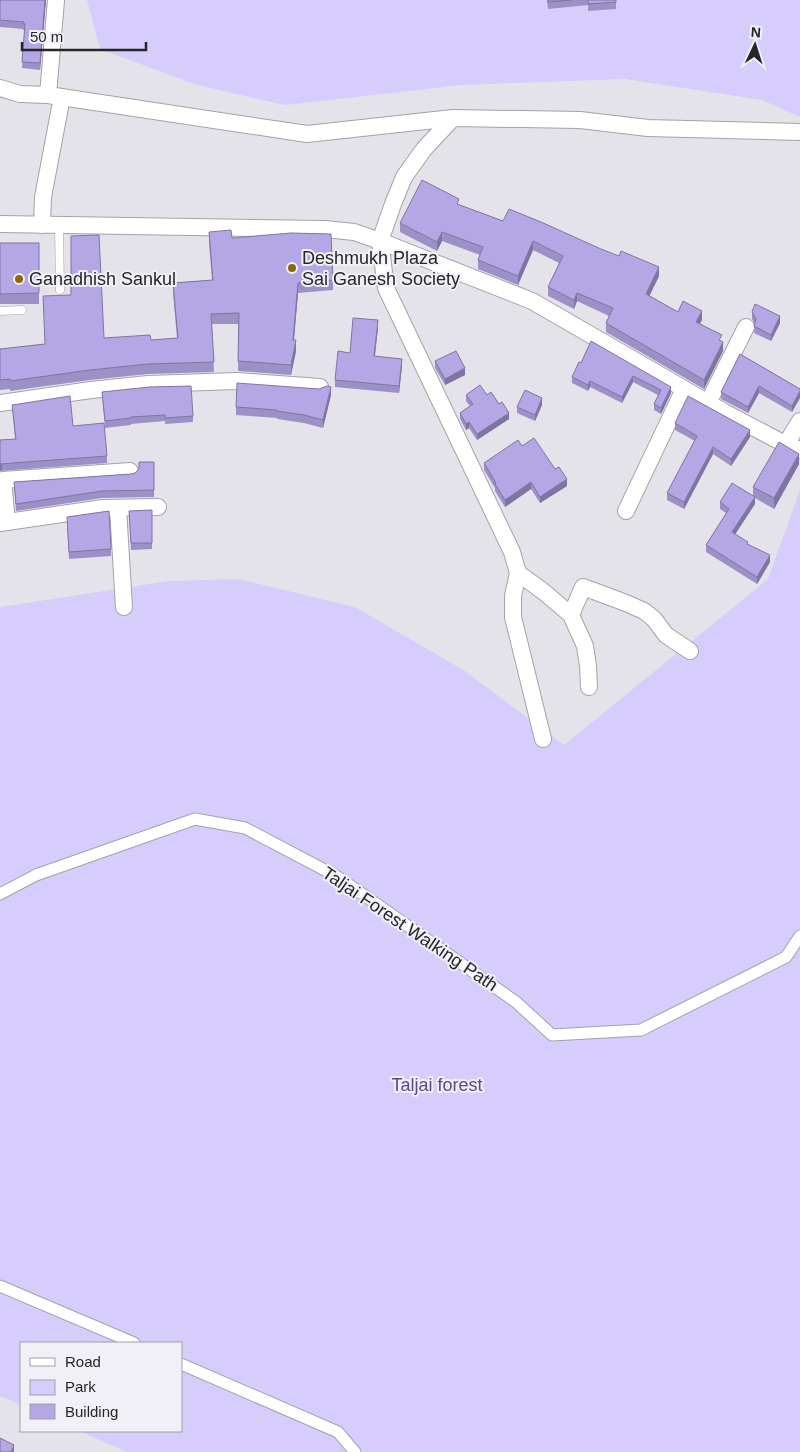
<svg xmlns="http://www.w3.org/2000/svg" width="800" height="1452" viewBox="0 0 800 1452" font-family="Helvetica,sans-serif">
  <rect width="100%" height="100%" fill="#e4e3ea"/>
  <g fill="#d6cdfc">
    <polygon points="87,0 800,0 800,117 762,100 625,79 462,85 285,105 197,85 100,49"/>
    <polygon points="800,490 800,1452 127,1452 79,1431 181,1431 181,1343 21,1343 21,1405 0,1396 0,607 169,581 238,579 355,607 465,671 564,745 768,579"/>
  </g>
  <g fill="none" stroke-linecap="round" stroke-linejoin="round">
    <defs>
      <g id="service">
        <polyline points="59,225 60,290"/>
        <polyline points="0,311 22,310"/>
      </g>
      <g id="pedestrian">
        <polyline points="0,894 36,875 195,819 245,828 338,877 516,1002 552,1035 641,1030 786,957 800,936"/>
        <polyline points="0,1286 134,1343"/>
        <polyline points="181,1364 338,1432 355,1452"/>
      </g>
      <g id="minor">
        <polyline points="0,88 20,94 48,95 307,134 453,118 580,120 648,128 800,132"/>
        <polyline points="48,95 56,0"/>
        <polyline points="453,118 424,149 404,177 393,204 380,241 386,288 512,552 518,573 513,596 513,617 543,739"/>
        <polyline points="0,224 325,229 354,232 380,241 532,301 724,412 781,442 800,450"/>
        <polyline points="42,225 43,197 62,97"/>
        <polyline points="0,403 91,390 148,384 237,381 320,387"/>
        <polyline points="708,403 746,327"/>
        <polyline points="786,444 800,421"/>
        <polyline points="118,508 124,607"/>
        <polyline points="626,511 684,389"/>
        <polyline points="7,522 3,480 130,471"/>
        <polyline points="0,523 103,508 158,507"/>
        <polyline points="518,573 544,592 571,615 585,646 588,666 589,687"/>
        <polyline points="571,615 583,587 626,603 644,611 654,619 666,635 690,651"/>
      </g>
    </defs>
    <use href="#service" stroke="#a3a2a8" stroke-width="9"/>
    <use href="#pedestrian" stroke="#a3a2a8" stroke-width="13"/>
    <use href="#minor" stroke="#a3a2a8" stroke-width="18"/>
    <use href="#service" stroke="#fff" stroke-width="8"/>
    <use href="#pedestrian" stroke="#fff" stroke-width="11"/>
    <use href="#minor" stroke="#fff" stroke-width="16"/>
  </g>
  <g fill="#9c90c6">
    <polygon points="0,0 46,0 40,70 22,68 25,30 23,30 23,29 0,27"/>
    <polygon points="547,0 616,0 616,9 588,11 588,5 548,9"/>
    <polygon points="459,205 503,221 659,276 649,296 678,312 702,320 700,323 722,342 723,351 704,389 606,332 606,323 609,316 577,301 574,309 548,296 548,287 559,263 533,250 518,285 478,269 478,260 480,255 442,241 437,251 400,232 400,223"/>
    <polygon points="209,232 232,238 333,280 333,290 298,293 294,340 296,351 291,375 238,371 238,324 212,324 214,372 148,374 90,380 10,391 10,389 0,390 0,349 104,338 151,340 177,338 173,293 173,283 212,280 209,243"/>
    <rect x="0" y="243" width="39" height="61"/>
    <polygon points="752,312 780,323 771,341 754,333 755,324 752,319"/>
    <polygon points="378,327 375,356 402,366 399,393 335,387 335,380 350,353"/>
    <polygon points="591,341 671,393 661,414 654,410 654,404 658,395 633,382 622,403 590,387 588,391 572,383 572,377 581,363"/>
    <polygon points="740,354 800,389 792,412 759,393 748,413 721,399 721,392"/>
    <polygon points="435,361 465,375 445,385 435,368"/>
    <polygon points="102,392 193,416 193,422 165,424 165,421 131,424 131,425 105,428"/>
    <polygon points="331,395 323,428 304,423 277,419 277,418 236,415 236,407"/>
    <polygon points="466,395 487,395 509,419 477,440 469,428 466,430 460,419 460,413 470,406 466,401"/>
    <polygon points="12,405 73,426 107,456 107,463 0,471 0,440 15,439"/>
    <polygon points="542,405 535,421 517,413 517,407"/>
    <polygon points="675,423 750,437 731,466 713,454 684,509 667,500 667,493 695,441 675,430"/>
    <polygon points="522,446 555,469 567,486 540,503 531,489 505,507 495,491 495,488 484,470 484,463"/>
    <polygon points="154,462 154,497 102,498 16,511 14,482 131,474 135,473"/>
    <polygon points="799,464 774,509 755,498 755,504 735,534 770,562 757,584 706,552 706,545 726,513 720,509 720,502 753,496 753,487"/>
    <polygon points="152,510 152,549 131,550 129,511"/>
    <polygon points="67,523 111,549 111,556 69,559"/>
  </g>
  <g fill="#7f75a1">
    <polygon points="45,0 46,0 40,70 40,63"/>
    <polygon points="442,232 442,241 437,251 437,242"/>
    <polygon points="533,241 533,250 518,285 518,276"/>
    <polygon points="659,267 659,276 646,303 646,294"/>
    <polygon points="298,283 298,293 293,350 293,340"/>
    <polygon points="577,293 577,301 574,309 574,300"/>
    <polygon points="702,311 702,320 696,330 696,322"/>
    <polygon points="780,316 780,323 771,341 771,335"/>
    <polygon points="378,320 378,327 374,363 374,356"/>
    <polygon points="296,340 296,351 291,375 291,365"/>
    <polygon points="723,342 723,351 704,389 704,380"/>
    <polygon points="402,359 402,366 399,393 399,386"/>
    <polygon points="465,368 465,375 445,385 445,379"/>
    <polygon points="633,376 633,382 622,403 622,397"/>
    <polygon points="590,381 590,387 588,391 588,385"/>
    <polygon points="759,386 759,393 748,413 748,407"/>
    <polygon points="331,387 331,395 323,428 323,420"/>
    <polygon points="671,387 671,393 661,414 661,408"/>
    <polygon points="800,391 800,398 792,412 792,406"/>
    <polygon points="542,398 542,405 535,421 535,415"/>
    <polygon points="509,413 509,419 477,440 477,434"/>
    <polygon points="469,422 469,428 466,430 466,424"/>
    <polygon points="750,430 750,437 731,466 731,459"/>
    <polygon points="713,447 713,454 684,509 684,502"/>
    <polygon points="799,454 799,464 774,509 774,498"/>
    <polygon points="2,463 2,470 0,471 0,464"/>
    <polygon points="567,479 567,486 540,503 540,497"/>
    <polygon points="531,482 531,489 505,507 505,500"/>
    <polygon points="755,497 755,504 732,539 732,532"/>
    <polygon points="770,555 770,562 757,584 757,577"/>
    <polygon points="14,1445 14,1452 11,1452"/>
  </g>
  <g fill="#b5a7e6" stroke="#7f75a1">
    <polygon points="0,0 45,0 40,63 22,62 25,24 23,23 24,22 0,20"/>
    <polygon points="548,0 571,0 548,2"/>
    <polygon points="588,0 616,0 616,2 588,4"/>
    <polygon points="422,180 459,199 457,204 503,221 509,209 541,222 601,249 619,256 621,251 659,267 646,294 678,312 683,301 702,311 696,322 722,335 719,340 723,342 704,380 606,323 613,308 577,293 574,300 548,287 563,256 533,241 518,276 478,260 483,247 442,232 437,242 400,223"/>
    <polygon points="231,230 232,238 291,233 331,234 333,280 298,283 293,340 296,340 291,365 238,361 239,313 211,314 214,362 148,364 90,370 10,381 10,379 0,380 0,349 45,344 43,296 71,295 71,236 99,235 104,338 150,335 151,340 178,338 173,283 213,280 209,232"/>
    <polygon points="0,243 39,243 39,293 0,294"/>
    <polygon points="755,304 780,316 771,335 754,326 756,319 752,312"/>
    <polygon points="353,318 378,320 374,356 402,359 399,386 335,380 338,351 350,353"/>
    <polygon points="591,341 671,387 661,408 654,404 661,390 633,376 622,397 590,381 588,385 572,377 579,362 581,363"/>
    <polygon points="456,351 465,368 445,379 435,361"/>
    <polygon points="740,354 800,389 800,391 792,406 759,386 748,407 721,392"/>
    <polygon points="237,383 319,389 327,386 331,387 323,420 304,415 277,411 277,410 236,407"/>
    <polygon points="480,385 487,395 491,392 499,404 502,402 509,413 477,434 469,422 466,424 460,413 473,404 466,395"/>
    <polygon points="191,386 193,416 165,418 165,415 131,417 131,418 105,421 102,392 149,387"/>
    <polygon points="525,390 542,398 535,415 517,407"/>
    <polygon points="70,396 73,426 104,423 107,456 0,464 0,440 16,439 12,405"/>
    <polygon points="688,396 750,430 731,459 713,447 684,502 667,493 697,436 675,423"/>
    <polygon points="534,438 555,469 559,467 567,479 540,497 531,482 505,500 495,484 496,483 484,463 518,440 522,446"/>
    <polygon points="779,442 799,454 774,498 753,487"/>
    <polygon points="139,462 154,462 154,490 102,491 16,504 14,482 131,474 135,473 139,469"/>
    <polygon points="732,483 755,497 732,532 748,542 747,544 770,555 757,577 706,545 729,509 720,502"/>
    <polygon points="152,510 152,543 131,543 129,511"/>
    <polygon points="109,511 111,549 69,552 67,517"/>
    <polygon points="0,1438 14,1445 11,1452 0,1452"/>
  </g>
  <g fill="#8d690b" stroke="#f1f0f7" stroke-width="2">
    <circle cx="292" cy="268" r="5"/>
    <circle cx="19" cy="279" r="5"/>
  </g>
  <g text-anchor="middle" dominant-baseline="central" stroke-width="4" stroke-linejoin="round" paint-order="stroke">
    <g font-size="18" fill="#262528" stroke="#f1f0f7" text-anchor="start">
      <text x="302" y="258">Deshmukh Plaza<tspan x="302" dy="21">Sai Ganesh Society</tspan></text>
      <text x="29" y="279">Ganadhish Sankul</text>
    </g>
    <g font-size="18" fill="#262528" stroke="#f1f0f7">
      <text transform="translate(410 929) rotate(34)">Taljai Forest Walking Path</text>
    </g>
    <g font-size="18" fill="#5c4692" stroke="#f1f0f7">
      <text x="437" y="1085">Taljai forest</text>
    </g>
  </g>
  <rect x="20" y="1342" width="162" height="90" fill="#f1f0f7" stroke="#a09fa4"/>
  <rect x="30" y="1358" width="25" height="8" fill="#ffffff" stroke="#a09fa4"/>
  <text x="65" y="1367" font-size="15" fill="#262528">Road</text>
  <rect x="30" y="1380" width="25" height="15" fill="#d6cdfc" stroke="#a09fa4"/>
  <text x="65" y="1392" font-size="15" fill="#262528">Park</text>
  <rect x="30" y="1404" width="25" height="15" fill="#b5a7e6" stroke="#a09fa4"/>
  <text x="65" y="1417" font-size="15" fill="#262528">Building</text>
  <g transform="translate(755 45) rotate(4)" stroke="#f1f0f7" stroke-width="4" paint-order="stroke">
  <path d="M0-4L9 19L0 12L-9 19Z" fill="#262528"/>
  <text y="-8" font-size="14" font-weight="bold" text-anchor="middle" fill="#262528">N</text>
  </g>
  <path d="M22 42v8h124v-8" fill="none" stroke="#262528" stroke-width="2.5"/>
  <text x="30" y="42" font-size="15" fill="#262528" stroke="#f1f0f7" stroke-width="4" paint-order="stroke">50 m</text>
</svg>
